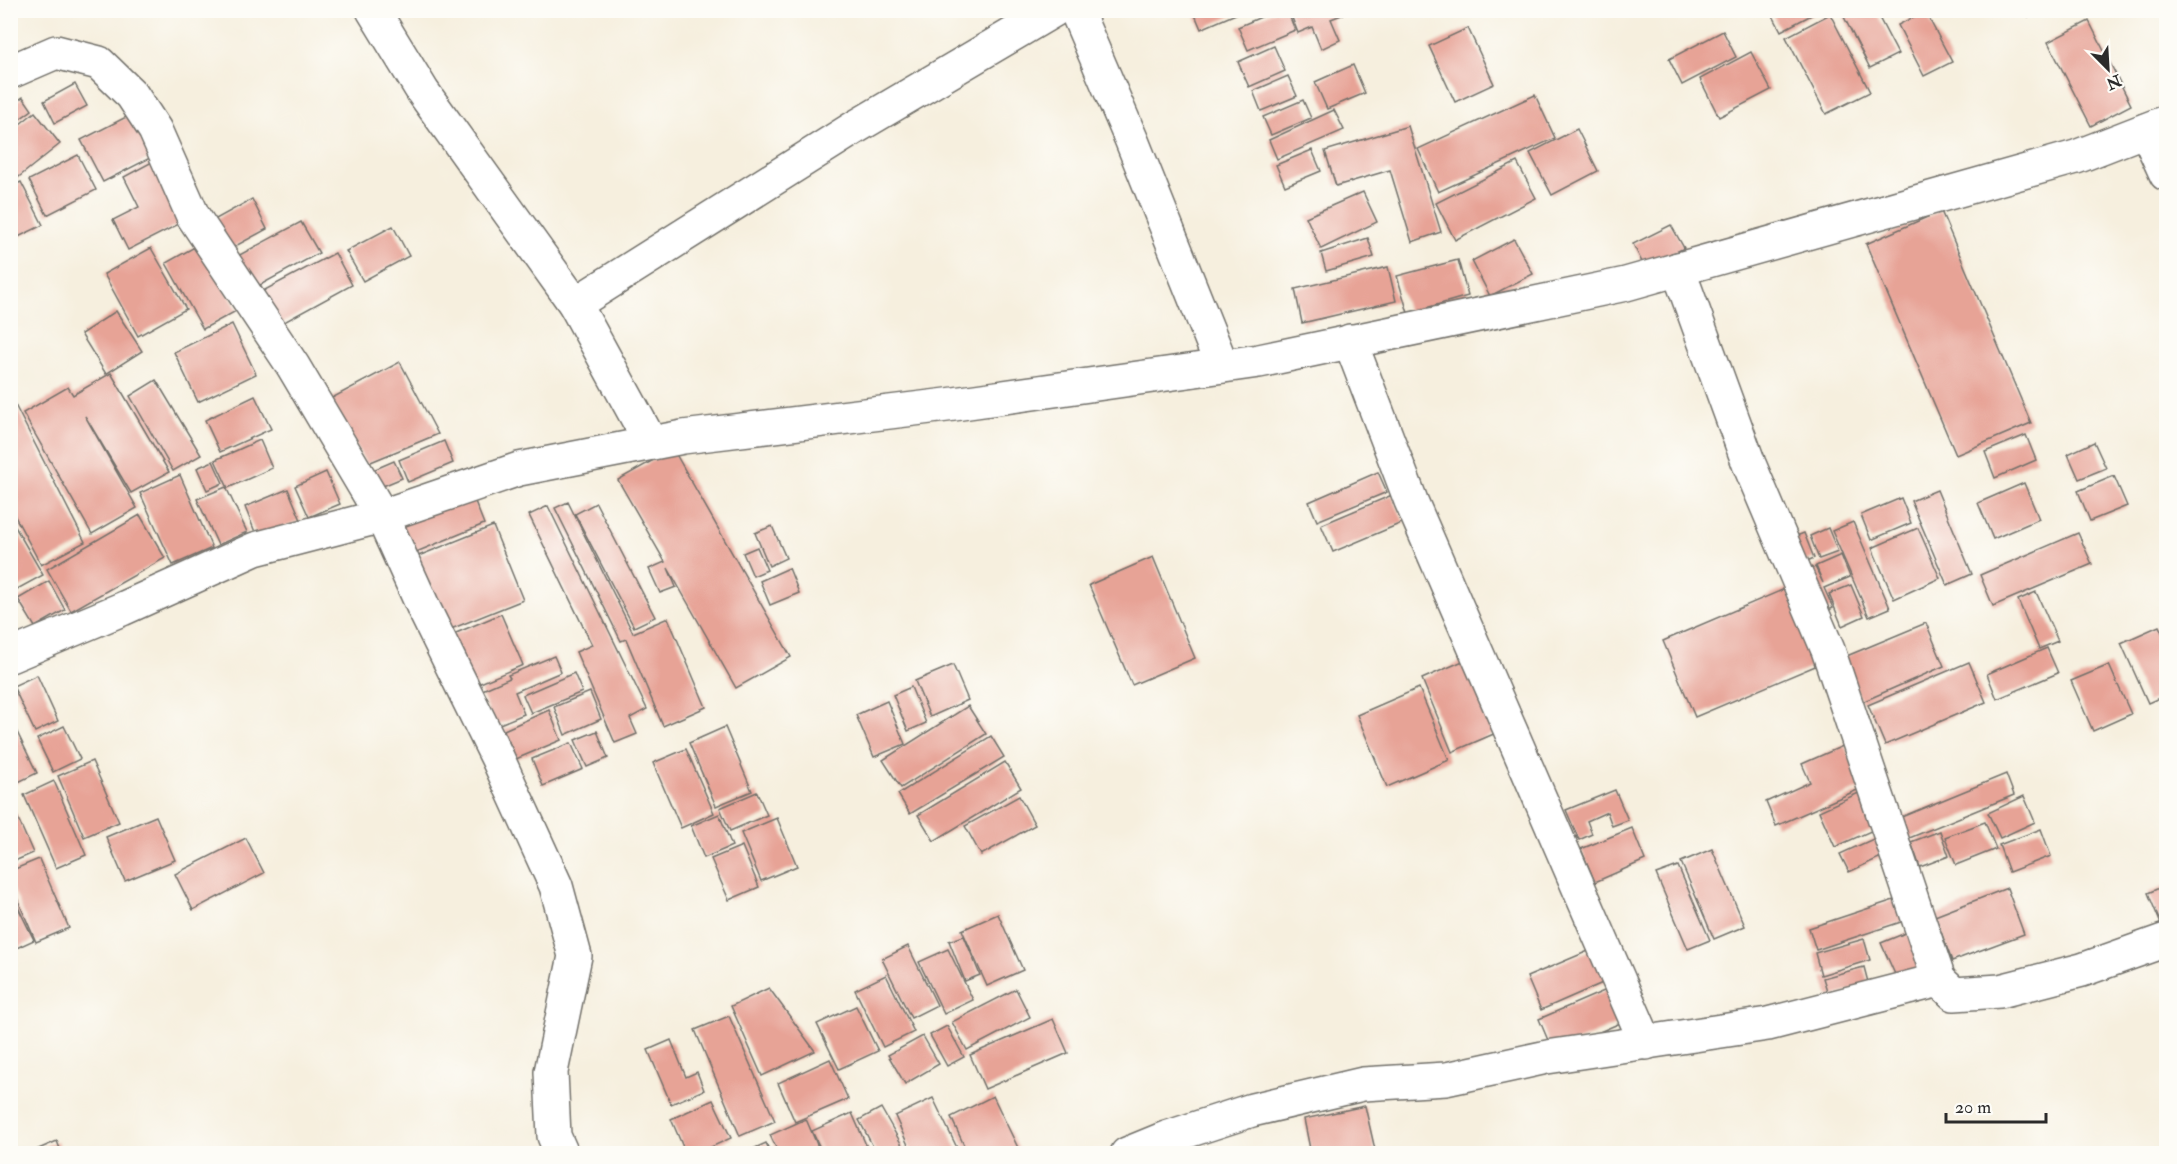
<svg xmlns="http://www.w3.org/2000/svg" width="2177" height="1164" viewBox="0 0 2177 1164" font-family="'IM FELL Double Pica',serif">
  <rect width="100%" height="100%" fill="#fdfcf7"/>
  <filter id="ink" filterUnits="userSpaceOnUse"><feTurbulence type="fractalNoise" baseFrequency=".0167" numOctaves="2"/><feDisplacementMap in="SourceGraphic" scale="12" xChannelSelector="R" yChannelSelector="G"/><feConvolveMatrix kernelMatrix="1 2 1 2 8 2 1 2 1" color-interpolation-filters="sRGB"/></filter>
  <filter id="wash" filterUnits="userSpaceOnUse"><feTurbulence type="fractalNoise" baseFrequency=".008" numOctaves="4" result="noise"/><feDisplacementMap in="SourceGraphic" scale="24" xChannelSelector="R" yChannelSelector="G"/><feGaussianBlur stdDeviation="1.35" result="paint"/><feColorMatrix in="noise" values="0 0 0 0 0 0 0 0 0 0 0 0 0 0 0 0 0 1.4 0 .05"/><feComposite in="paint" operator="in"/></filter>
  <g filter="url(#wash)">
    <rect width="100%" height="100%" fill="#f6efde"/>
    <g id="blocks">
      <g fill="#e7a396">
        <polygon points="1193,10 1245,10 1201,29"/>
        <polygon points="1277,10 1287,10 1295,30 1248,50 1238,27"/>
        <polygon points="1289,10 1342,10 1344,14 1331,19 1340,40 1321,49 1312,27 1298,33"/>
        <polygon points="1770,10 1821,10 1781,31"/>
        <polygon points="1857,10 1875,10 1898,54 1870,68 1844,17"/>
        <polygon points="2025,10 2042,10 2029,17"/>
        <polygon points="1925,11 1952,62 1924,76 1898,25"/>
        <polygon points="1830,14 1870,92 1826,114 1786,37"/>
        <polygon points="2089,21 2131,105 2091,126 2048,42"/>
        <polygon points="1468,28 1494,84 1455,102 1429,46"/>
        <polygon points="1723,31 1736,57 1682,85 1669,59"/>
        <polygon points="1274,46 1285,71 1249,87 1238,62"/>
        <polygon points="1751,52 1771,90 1719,117 1700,79"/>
        <polygon points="1353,65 1365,93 1327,109 1315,82"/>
        <polygon points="1288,76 1297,96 1261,111 1253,91"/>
        <polygon points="75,84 87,106 55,123 44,101"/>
        <polygon points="1535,95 1555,138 1438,192 1418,149"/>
        <polygon points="23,97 32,110 10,126 10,106"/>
        <polygon points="1303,100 1311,118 1271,135 1263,117"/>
        <polygon points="1334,110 1344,130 1277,159 1269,140"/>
        <polygon points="35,112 60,144 10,184 10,132"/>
        <polygon points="130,115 152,157 103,182 81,140"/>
        <polygon points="1408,126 1441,232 1412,242 1390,170 1336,186 1325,151"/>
        <polygon points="1577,129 1598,171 1552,195 1530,153"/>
        <polygon points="1312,150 1321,171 1285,186 1276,165"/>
        <polygon points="78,155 96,190 47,215 29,180"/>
        <polygon points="152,162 183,222 128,250 113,220 139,207 124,177"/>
        <polygon points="1517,162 1536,198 1455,240 1436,203"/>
        <polygon points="21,182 43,225 10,241 10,187"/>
        <polygon points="1363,192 1377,222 1321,249 1306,217"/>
        <polygon points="252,199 267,229 230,249 214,220"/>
        <polygon points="1941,211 2031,423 1956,455 1866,244"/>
        <polygon points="301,222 319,253 251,290 234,258"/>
        <polygon points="1671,225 1684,248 1645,268 1633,244"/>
        <polygon points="393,226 409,256 363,281 346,251"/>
        <polygon points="1368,238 1374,257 1326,271 1321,253"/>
        <polygon points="1514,239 1533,274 1490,296 1472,261"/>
        <polygon points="200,244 238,310 203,329 166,263"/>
        <polygon points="151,248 186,309 138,336 104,274"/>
        <polygon points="335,253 352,285 277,326 259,293"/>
        <polygon points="1458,260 1468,296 1408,313 1397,276"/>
        <polygon points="1388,267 1396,301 1302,323 1295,289"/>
        <polygon points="116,311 142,351 106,374 81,334"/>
        <polygon points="232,324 256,374 198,402 174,352"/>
        <polygon points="400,362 438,434 366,464 330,399"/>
        <polygon points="111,373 169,472 131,493 85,416 137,508 92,534 23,413 68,387 73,395"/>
        <polygon points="156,380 201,455 173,471 130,396"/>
        <polygon points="255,396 271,429 220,452 205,420"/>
        <polygon points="13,401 85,542 41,565 10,507 10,402"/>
        <polygon points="2026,435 2036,460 1995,478 1985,452"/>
        <polygon points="260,440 272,468 228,488 215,460"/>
        <polygon points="444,441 453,463 408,482 399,460"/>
        <polygon points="2094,442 2106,468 2079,479 2068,454"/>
        <polygon points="673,449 791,657 736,688 668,568 676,587 660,593 649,569 665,562 618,480"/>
        <polygon points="213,461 223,483 207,490 197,468"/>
        <polygon points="394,461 402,478 378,488 371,471"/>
        <polygon points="326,472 340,504 309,517 295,486"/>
        <polygon points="1378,472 1387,492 1317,521 1309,502"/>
        <polygon points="180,475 212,548 173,565 140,493"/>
        <polygon points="2114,476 2127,506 2090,521 2078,491"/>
        <polygon points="2024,483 2039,519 1993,539 1978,503"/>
        <polygon points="226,487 247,532 218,545 197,499"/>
        <polygon points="288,489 301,520 257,537 245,507"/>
        <polygon points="470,489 484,524 409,555 395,520"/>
        <polygon points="1937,490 1972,574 1947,585 1911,501"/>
        <polygon points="1392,495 1404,522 1333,552 1321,525"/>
        <polygon points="1901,498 1911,523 1871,540 1861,515"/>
        <polygon points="568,502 633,633 668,618 706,707 663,726 626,639 621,641 555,508"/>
        <polygon points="596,503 655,617 634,627 575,514"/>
        <polygon points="548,506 647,709 630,718 637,734 615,743 576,652 592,645 529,515"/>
        <polygon points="140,515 165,558 71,611 47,569"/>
        <polygon points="10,518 43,575 10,593"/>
        <polygon points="1853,522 1890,608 1869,617 1832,531"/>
        <polygon points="493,526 523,600 441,633 411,559"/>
        <polygon points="772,526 786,558 769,566 755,533"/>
        <polygon points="1828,528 1838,552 1819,559 1810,536"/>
        <polygon points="1918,528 1940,578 1894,599 1872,548"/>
        <polygon points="1804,533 1814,558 1795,566 1784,541"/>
        <polygon points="2078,533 2092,564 1993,606 1980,575"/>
        <polygon points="757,547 767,570 753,576 743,553"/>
        <polygon points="1841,555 1850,577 1824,588 1833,608 1815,616 1798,575 1815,567 1823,583 1816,566"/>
        <polygon points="1153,557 1195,658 1132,685 1089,585"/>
        <polygon points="789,568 799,593 770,605 760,581"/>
        <polygon points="49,581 65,610 35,627 18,599"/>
        <polygon points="1851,585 1864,616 1842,626 1829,594"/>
        <polygon points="1787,588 1820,664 1695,717 1663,641"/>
        <polygon points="2036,592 2058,641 2039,649 2018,600"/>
        <polygon points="501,614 523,665 471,687 449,636"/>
        <polygon points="1926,623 1944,666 1862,702 1842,658"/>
        <polygon points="2159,626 2166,641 2166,695 2148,703 2121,643"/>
        <polygon points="2047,648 2058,673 1997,699 1987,674"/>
        <polygon points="554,656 561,672 515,692 524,714 495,726 480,691 510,678 508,675"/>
        <polygon points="1465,660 1496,733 1452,752 1422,679"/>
        <polygon points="1969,662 1986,702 1885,745 1868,705"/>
        <polygon points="953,665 968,700 930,717 915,681"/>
        <polygon points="2109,665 2131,714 2093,731 2071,681"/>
        <polygon points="574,673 582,692 531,713 523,695"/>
        <polygon points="37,675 58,721 35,732 13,686"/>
        <polygon points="911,687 926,723 908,731 893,695"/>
        <polygon points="1419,688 1449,760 1387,787 1357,715"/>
        <polygon points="590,692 601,719 565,735 554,707"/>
        <polygon points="887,701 905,744 874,757 856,715"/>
        <polygon points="968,706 986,734 901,788 883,760"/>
        <polygon points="549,710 561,740 516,759 504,730"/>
        <polygon points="64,726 80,759 53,772 37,739"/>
        <polygon points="725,727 752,791 716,806 689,743"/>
        <polygon points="15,728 37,773 10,786 10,730"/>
        <polygon points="597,731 608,758 587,767 575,740"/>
        <polygon points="991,736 1004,757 910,814 898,794"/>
        <polygon points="571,743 583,769 543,786 532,759"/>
        <polygon points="1845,745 1864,787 1776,826 1766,802 1810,782 1802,764"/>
        <polygon points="686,749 714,813 681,828 653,763"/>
        <polygon points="92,761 119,822 84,837 58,776"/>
        <polygon points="1005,762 1021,788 934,841 918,815"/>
        <polygon points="2006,774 2014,795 1907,839 1899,818"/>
        <polygon points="54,781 86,855 56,868 24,795"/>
        <polygon points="1615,790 1628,820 1612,826 1607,812 1587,821 1592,834 1579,840 1566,810"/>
        <polygon points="1863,791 1880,827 1835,847 1819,811"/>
        <polygon points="757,792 767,815 730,831 720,808"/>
        <polygon points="1019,796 1035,825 981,855 965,826"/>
        <polygon points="2024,796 2035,822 2000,838 1988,813"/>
        <polygon points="10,800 33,853 10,863"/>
        <polygon points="719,814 732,846 704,858 691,826"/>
        <polygon points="156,816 175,860 125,881 106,837"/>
        <polygon points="777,818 797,866 761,881 741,833"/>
        <polygon points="1985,822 1996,849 1956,865 1945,837"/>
        <polygon points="1632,828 1645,860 1595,882 1581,849"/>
        <polygon points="2041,829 2051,856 2009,872 1999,845"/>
        <polygon points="1940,831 1949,856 1920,867 1911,842"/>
        <polygon points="1882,835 1890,853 1849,872 1840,854"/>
        <polygon points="246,838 264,873 193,910 175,874"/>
        <polygon points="742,846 759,887 729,900 711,859"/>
        <polygon points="1712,849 1745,926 1714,939 1681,862"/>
        <polygon points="39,859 69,928 36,942 10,882 10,871"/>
        <polygon points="1678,866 1710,940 1688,949 1656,874"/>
        <polygon points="2166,885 2166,928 2163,929 2148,893"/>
        <polygon points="2007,888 2024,934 1952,961 1935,916"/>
        <polygon points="10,891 34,940 10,951"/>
        <polygon points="1900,898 1907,920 1816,950 1809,928"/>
        <polygon points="998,914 1023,970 987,986 962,930"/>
        <polygon points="1908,932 1925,969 1898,981 1881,943"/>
        <polygon points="964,936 980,975 965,981 949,941"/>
        <polygon points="1864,939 1870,960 1821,975 1815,953"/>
        <polygon points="908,946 937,1005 911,1018 882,959"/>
        <polygon points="948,949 973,1000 944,1014 919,962"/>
        <polygon points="1593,949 1607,981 1541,1010 1527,977"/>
        <polygon points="1864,967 1869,986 1829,997 1823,978"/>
        <polygon points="886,975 914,1032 883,1047 855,990"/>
        <polygon points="769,988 815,1051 762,1076 731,1006"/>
        <polygon points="1611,988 1625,1021 1553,1052 1539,1019"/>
        <polygon points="1016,989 1030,1017 967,1050 952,1022"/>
        <polygon points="856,1006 878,1051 839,1069 817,1024"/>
        <polygon points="729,1016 775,1121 740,1136 695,1030"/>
        <polygon points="1053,1019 1068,1053 985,1089 970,1055"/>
        <polygon points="947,1026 964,1057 947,1066 930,1035"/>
        <polygon points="923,1036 939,1064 905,1084 888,1055"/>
        <polygon points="671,1040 686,1077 697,1072 704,1090 671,1104 648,1050"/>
        <polygon points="830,1059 848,1099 795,1122 778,1083"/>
        <polygon points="993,1096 1021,1154 968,1154 951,1117"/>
        <polygon points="933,1098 960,1154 912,1154 895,1116"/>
        <polygon points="713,1100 731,1138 696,1154 686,1154 671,1119"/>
        <polygon points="1365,1106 1376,1154 1311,1154 1304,1119"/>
        <polygon points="881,1108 907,1154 877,1154 859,1120"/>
        <polygon points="852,1113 870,1154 823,1154 812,1131"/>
        <polygon points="806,1119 821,1154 779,1154 770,1135"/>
        <polygon points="57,1141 62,1154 27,1154"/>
        <polygon points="766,1143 771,1154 742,1154"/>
      </g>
    </g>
  </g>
  <g filter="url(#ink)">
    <use href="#blocks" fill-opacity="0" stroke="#72706a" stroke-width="1.5"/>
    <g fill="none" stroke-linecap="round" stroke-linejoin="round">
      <defs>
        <g id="street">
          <polyline points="373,10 423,92 575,304 651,443"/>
          <polyline points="1076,10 1132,141 1222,366"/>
          <polyline points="10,72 56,52 99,63 132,95 155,130 193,216 293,366 382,516 425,611 497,757 556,886 575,956 551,1072 554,1136 562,1154"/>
          <polyline points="2146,130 2166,174"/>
          <polyline points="1678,269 1749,464 1828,650 1939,980 1954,994 2000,991 2082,970 2166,940"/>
          <polyline points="575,304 854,128 1054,10"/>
          <polyline points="1350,341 1411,501 1646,1043"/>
          <polyline points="10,656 122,609 255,549 382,516 519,469 683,437 947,405 1259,361 1626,284 2076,157 2166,122"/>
          <polyline points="1127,1154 1166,1138 1252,1110 1363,1084 1446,1079 1547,1057 1768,1024 1939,980"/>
        </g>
      </defs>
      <use href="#street" stroke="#72706a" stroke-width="36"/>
      <use href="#street" stroke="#fff" stroke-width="33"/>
    </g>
  </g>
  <rect width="2177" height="1164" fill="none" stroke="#fdfcf7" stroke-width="36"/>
  <g transform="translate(2108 69) rotate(156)" stroke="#fdfcf7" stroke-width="4.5" paint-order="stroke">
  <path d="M0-4.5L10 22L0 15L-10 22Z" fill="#2b2b2b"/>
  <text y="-9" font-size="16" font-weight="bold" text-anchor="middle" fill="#2b2b2b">N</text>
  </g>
  <path d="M1946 1113v9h100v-9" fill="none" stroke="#2b2b2b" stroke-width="3"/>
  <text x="1955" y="1113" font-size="18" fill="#2b2b2b" stroke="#fdfcf7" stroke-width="4.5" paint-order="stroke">20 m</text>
</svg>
